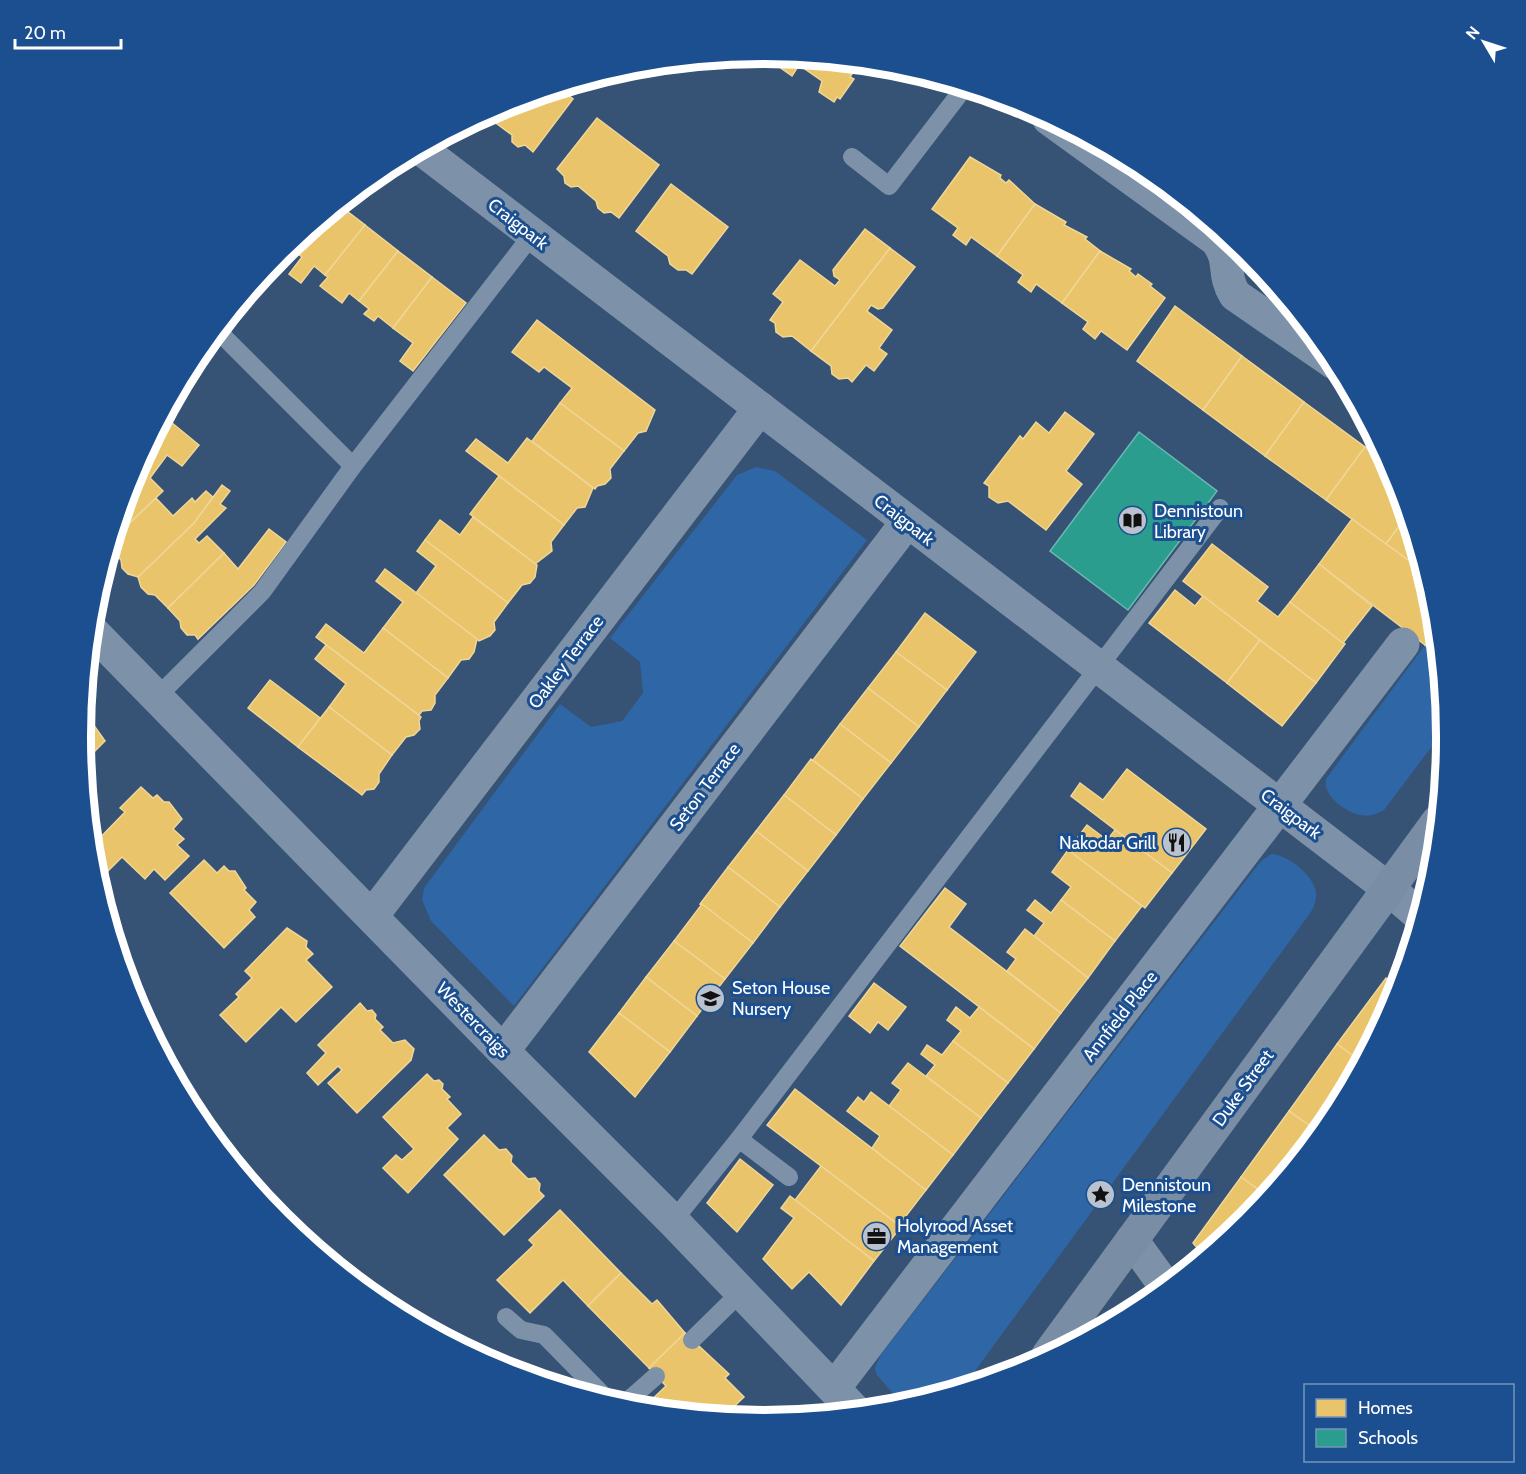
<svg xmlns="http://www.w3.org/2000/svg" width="1526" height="1474" viewBox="0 0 1526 1474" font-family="Cabin,sans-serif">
  <rect width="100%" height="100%" fill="#365274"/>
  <g fill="#2f66a5">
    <polygon points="756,467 775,471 867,540 514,1006 431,921 422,900 424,888 560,704 591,727 622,721 643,693 640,662 610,638 737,475"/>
    <path d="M1425 645 1438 654 1445 729 1384 810C1377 814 1369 817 1360 815 1345 812 1322 795 1326 779Z"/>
    <path d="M1271 854C1287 854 1315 876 1316 893 1317 900 1314 906 1311 912L964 1386 903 1405 876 1374 875 1368 880 1356 1261 861Z"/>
  </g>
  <g fill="#e9c46a" stroke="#f0d697" stroke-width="1.5">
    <polygon points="771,55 859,63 850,77 854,79 840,99 837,97 834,102 819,92 822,81 799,65 792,76 768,59"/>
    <polygon points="559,88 573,99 533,152 525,145 518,147 512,142 512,135 493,121 486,122 480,117 502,106"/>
    <polygon points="597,118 659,165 619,218 611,212 604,213 598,208 596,201 578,186 571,187 565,183 564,176 557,169"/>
    <polygon points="970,157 1001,175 1000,178 1006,183 1009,180 1035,204 997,256 971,237 966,245 953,235 958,228 932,209"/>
    <polygon points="671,184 728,227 692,274 686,270 678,270 670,264 668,256 636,231"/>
    <polygon points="1035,204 1066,222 1064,225 1087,237 1085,239 1100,251 1062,303 1036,284 1031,292 1018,282 1023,275 997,256"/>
    <polygon points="339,205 365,225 325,275 314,266 301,283 289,274 302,257 292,249 301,237"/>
    <polygon points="365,225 398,251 359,301 349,293 342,303 320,286 328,277 325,275"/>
    <polygon points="865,229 890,248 811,351 792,336 783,337 776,332 775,323 770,320 783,302 773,294 800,260 835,286 840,280 834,276 833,270"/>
    <polygon points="890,248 915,267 883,308 878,309 871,305 867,311 892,330 879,348 887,354 874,371 866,365 852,382 848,378 839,379 832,374 831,366 811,351"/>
    <polygon points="398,251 432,277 393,328 378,316 374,321 364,314 369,309 359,301"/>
    <polygon points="1100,251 1131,269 1129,271 1136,277 1138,274 1152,284 1150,286 1165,298 1127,350 1101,331 1095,339 1083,329 1088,322 1062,303"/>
    <polygon points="432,277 466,303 413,371 400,361 413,343 393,328"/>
    <polygon points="1175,306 1242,356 1203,410 1137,361"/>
    <polygon points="537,320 655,410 646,431 638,433 624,451 560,403 572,388 544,367 539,372 512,352"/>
    <polygon points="1242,356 1304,402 1265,456 1203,410"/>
    <polygon points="1304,402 1365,447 1326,500 1265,456"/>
    <polygon points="560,403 624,451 610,469 611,478 605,484 597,486 595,489 532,441"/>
    <polygon points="1065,412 1094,434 1066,471 1082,484 1046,530 1008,501 998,503 989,497 989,486 984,483 1020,436 1023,439 1036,422 1049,433"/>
    <polygon points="166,418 199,445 182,466 167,455 150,478 163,491 112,540 132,475"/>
    <polygon points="527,438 593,488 585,507 577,508 564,525 466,451 476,439 508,463"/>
    <polygon points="1365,447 1387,462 1394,476 1406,517 1386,544 1326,500"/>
    <polygon points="499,476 564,525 551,542 552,551 535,564 470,514"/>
    <polygon points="222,485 230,491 220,504 226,508 195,539 199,543 207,536 224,553 168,608 155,595 148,594 141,587 138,577 194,523"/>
    <polygon points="206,491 213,497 194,523 138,577 128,574 122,568 121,560 110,548 112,540 156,498 173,516 192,498 195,502"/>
    <polygon points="473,517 537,565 535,577 530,583 522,585 508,603 425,540 440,520 460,535"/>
    <polygon points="1406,517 1423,571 1386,544"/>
    <polygon points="1352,519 1423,571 1433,604 1436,631 1425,645 1319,564"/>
    <polygon points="269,529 286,542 254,585 198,639 195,635 187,635 181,628 180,621 168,608 224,553 238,569"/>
    <polygon points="425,540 508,603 494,622 495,630 490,636 479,641 416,593 436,566 417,551"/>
    <polygon points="1212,544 1268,587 1257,601 1278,617 1290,602 1345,644 1316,683 1183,581"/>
    <polygon points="1319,564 1372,606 1343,643 1290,602"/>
    <polygon points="385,569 477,639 474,652 469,659 461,660 448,678 383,628 403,602 376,581"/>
    <polygon points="1175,590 1195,606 1203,596 1260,640 1227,683 1149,623"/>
    <polygon points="925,613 976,652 947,690 896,652"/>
    <polygon points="326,624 364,653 383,628 448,678 435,695 435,703 431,710 422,711 419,715 316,637"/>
    <polygon points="1436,631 1438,654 1425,645"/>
    <polygon points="1260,640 1316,683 1282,726 1227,683"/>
    <polygon points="326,645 421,717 419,721 420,729 414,735 406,737 392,755 329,707 346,684 315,659"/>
    <polygon points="896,652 947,690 919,727 868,688"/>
    <polygon points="270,680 320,718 298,747 248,708"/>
    <polygon points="868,688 919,727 891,763 840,724"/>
    <polygon points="329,707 392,755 379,774 379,782 374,789 366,790 362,795 298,747"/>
    <polygon points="82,717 93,724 105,741 83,763 80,737"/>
    <polygon points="840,724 891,763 863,799 813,760"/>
    <polygon points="811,759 863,799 836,835 784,795"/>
    <polygon points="1127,769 1206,829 1172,873 1071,796 1080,783 1103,800"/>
    <polygon points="141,787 153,798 157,795 164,802 169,802 182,819 173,829 184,839 177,845 189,856 165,880 154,869 145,879 122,857 104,875 92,863 91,847 125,812 120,808"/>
    <polygon points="784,795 836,835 808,871 756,831"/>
    <polygon points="1087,825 1107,840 1115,830 1172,873 1145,908 1068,850"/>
    <polygon points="756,831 808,871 780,907 728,867"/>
    <polygon points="1068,850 1142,906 1115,941 1061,900 1071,887 1052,872"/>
    <polygon points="204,860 217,873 224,866 229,871 235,871 246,888 244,890 256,902 249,910 255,917 224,948 170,893"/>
    <polygon points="728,867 780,907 753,943 700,904"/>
    <polygon points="945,888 966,904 949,927 1061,1013 1034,1049 900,946"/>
    <polygon points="1035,900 1051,913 1061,900 1115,941 1088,978 1034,936 1044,923 1027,910"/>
    <polygon points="702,904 753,943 725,979 674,941"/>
    <polygon points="287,928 307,941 306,947 313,954 306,960 332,987 296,1022 281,1007 246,1042 220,1015 239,997 236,994 252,978 245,971"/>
    <polygon points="1025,929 1088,978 1061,1013 1007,971 1016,959 1007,952"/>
    <polygon points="674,941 725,979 697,1016 646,977"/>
    <polygon points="646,977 697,1016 670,1052 619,1013"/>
    <polygon points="1386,978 1397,987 1360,1061 1337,1044"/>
    <polygon points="874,983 906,1007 888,1030 878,1022 870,1033 849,1016"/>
    <polygon points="360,1003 367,1011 372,1010 376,1015 375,1019 383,1027 380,1030 393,1043 405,1040 414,1049 411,1060 357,1113 328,1083 342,1070 338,1066 318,1085 307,1073 326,1053 318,1045"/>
    <polygon points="956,1007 970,1018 979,1007 1034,1049 1008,1083 953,1041 961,1031 947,1020"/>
    <polygon points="619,1013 670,1052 635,1097 589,1052"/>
    <polygon points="953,1041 1008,1083 981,1118 926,1076 935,1065 921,1054 927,1045 942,1055"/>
    <polygon points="1337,1044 1360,1061 1331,1117 1318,1132 1289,1111"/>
    <polygon points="908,1063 981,1118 953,1155 889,1106 901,1090 892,1083"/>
    <polygon points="427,1074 434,1081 439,1080 443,1084 442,1089 450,1097 447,1099 461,1114 447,1128 458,1139 408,1193 383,1168 396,1155 402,1160 414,1149 383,1117"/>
    <polygon points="795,1089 926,1190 899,1225 767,1125"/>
    <polygon points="871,1092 953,1155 926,1190 872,1148 880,1136 847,1111 858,1097 864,1102"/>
    <polygon points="1289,1111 1318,1132 1266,1195 1241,1177"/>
    <polygon points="484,1135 499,1150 506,1149 512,1156 511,1162 528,1179 535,1178 540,1184 539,1191 544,1196 504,1235 444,1175"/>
    <polygon points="740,1159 773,1185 737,1232 707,1203"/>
    <polygon points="821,1166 901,1227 874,1261 795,1200"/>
    <polygon points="1241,1177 1266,1195 1246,1220 1203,1255 1193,1243"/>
    <polygon points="259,1191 311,1244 310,1245 280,1220 258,1193"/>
    <polygon points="790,1196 874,1261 841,1305 809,1272 792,1289 763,1259 794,1218 781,1208"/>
    <polygon points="560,1210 621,1273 588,1306 563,1280 530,1313 497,1280 534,1245 529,1240"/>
    <polygon points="621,1273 652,1304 657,1300 685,1333 649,1368 588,1306"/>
    <polygon points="685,1333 729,1374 725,1378 744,1397 724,1416 643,1408 666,1386 649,1368"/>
    <polygon points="757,1407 768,1419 745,1418"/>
  </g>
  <polygon fill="#2a9d8f" stroke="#6abab1" stroke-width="1.5" points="1139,432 1217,491 1128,610 1050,551"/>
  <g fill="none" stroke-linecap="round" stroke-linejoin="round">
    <g stroke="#7d92a8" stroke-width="18">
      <polyline points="852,157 889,186 964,88"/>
      <polyline points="218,331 353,466"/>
      <polyline points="189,368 225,321"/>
      <polyline points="157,697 262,592 353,466 532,235"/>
      <polyline points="739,1139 789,1177"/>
      <polyline points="673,1221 739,1139 1220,508"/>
      <polyline points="506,1317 521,1330 544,1335 608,1400"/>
      <polyline points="692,1340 741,1292"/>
      <polyline points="623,1405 656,1376"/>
    </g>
    <g stroke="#7d92a8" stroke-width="33">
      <path d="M1049 119 1216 240C1233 262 1221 272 1235 295L1334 363"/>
      <polyline points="421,149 1389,889 1419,915"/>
      <polyline points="91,630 503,1051 673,1221 855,1411"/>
      <polyline points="372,916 760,408"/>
      <polyline points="503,1051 907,522"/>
      <polyline points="1132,1240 1165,1286"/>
      <polyline points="835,1387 1403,644"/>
    </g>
    <polyline stroke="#798da4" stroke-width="33" points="1048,1355 1438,821"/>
  </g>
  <defs>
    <symbol id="library-disc" viewBox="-11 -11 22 22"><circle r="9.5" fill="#b9c2ce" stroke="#1b4f8f"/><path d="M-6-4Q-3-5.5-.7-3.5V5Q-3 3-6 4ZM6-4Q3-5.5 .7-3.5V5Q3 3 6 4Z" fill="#111"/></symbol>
    <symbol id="restaurant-disc" viewBox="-11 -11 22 22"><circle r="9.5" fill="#b9c2ce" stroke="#1b4f8f"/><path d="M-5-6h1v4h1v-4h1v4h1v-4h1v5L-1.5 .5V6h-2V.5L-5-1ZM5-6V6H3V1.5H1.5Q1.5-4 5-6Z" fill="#111"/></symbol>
    <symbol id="school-disc" viewBox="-11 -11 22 22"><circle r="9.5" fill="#b9c2ce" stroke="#1b4f8f"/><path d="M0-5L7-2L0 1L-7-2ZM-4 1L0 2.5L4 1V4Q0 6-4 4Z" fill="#111"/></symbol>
    <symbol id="sight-disc" viewBox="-11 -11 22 22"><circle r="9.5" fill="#b9c2ce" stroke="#1b4f8f"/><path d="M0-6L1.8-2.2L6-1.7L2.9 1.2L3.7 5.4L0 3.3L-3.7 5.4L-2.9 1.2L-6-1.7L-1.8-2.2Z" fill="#111"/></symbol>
    <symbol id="office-disc" viewBox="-11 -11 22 22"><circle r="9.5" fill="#b9c2ce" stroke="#1b4f8f"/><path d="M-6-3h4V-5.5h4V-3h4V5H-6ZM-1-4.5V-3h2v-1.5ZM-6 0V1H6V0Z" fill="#111"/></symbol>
  </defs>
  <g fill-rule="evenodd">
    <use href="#library-disc" x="1116" y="504" width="33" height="33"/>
    <use href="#restaurant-disc" x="1160" y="826" width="33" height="33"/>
    <use href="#school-disc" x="694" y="982" width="33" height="33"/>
    <use href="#sight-disc" x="1084" y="1178" width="33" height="33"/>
    <use href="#office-disc" x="860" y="1220" width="33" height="33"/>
  </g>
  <g text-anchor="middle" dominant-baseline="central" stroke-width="6" stroke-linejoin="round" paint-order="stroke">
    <g font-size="18" fill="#fff" stroke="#1b4f8f">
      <text transform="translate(518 224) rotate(38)">Craigpark</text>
      <text transform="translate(904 520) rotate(38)">Craigpark</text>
      <text transform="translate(566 662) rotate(-53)">Oakley Terrace</text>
      <text transform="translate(705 787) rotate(-53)">Seton Terrace</text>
      <text transform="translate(1291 814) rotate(37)">Craigpark</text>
      <text transform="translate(1120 1016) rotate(-52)">Annfield Place</text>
      <text transform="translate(473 1020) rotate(46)">Westercraigs</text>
      <text transform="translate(1243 1088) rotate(-54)">Duke Street</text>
    </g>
    <g font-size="18" fill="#fff" stroke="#1b4f8f" text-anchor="start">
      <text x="1154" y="511">Dennistoun<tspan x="1154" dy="21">Library</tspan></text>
      <text x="1156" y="843" text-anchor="end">Nakodar Grill</text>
      <text x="732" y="988">Seton House<tspan x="732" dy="21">Nursery</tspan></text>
      <text x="1122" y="1185">Dennistoun<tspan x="1122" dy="21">Milestone</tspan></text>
      <text x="897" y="1226">Holyrood Asset<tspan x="897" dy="21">Management</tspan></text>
    </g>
  </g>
  <path d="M0 0H1526V1474H0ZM763 64H764A672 672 0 0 1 1436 736V738A672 672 0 0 1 764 1410H763A672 672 0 0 1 91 738V736A672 672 0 0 1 763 64Z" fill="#1b4f8f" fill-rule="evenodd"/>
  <path fill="none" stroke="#fff" stroke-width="8" d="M763 64H764A672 672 0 0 1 1436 736V738A672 672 0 0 1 764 1410H763A672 672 0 0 1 91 738V736A672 672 0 0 1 763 64Z"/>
  <rect x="1304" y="1384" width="210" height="78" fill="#1b4f8f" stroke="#7695bc" stroke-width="1.5"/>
  <rect x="1316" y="1399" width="30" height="18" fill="#e9c46a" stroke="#7695bc" stroke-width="1.5"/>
  <text x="1358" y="1414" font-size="18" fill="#ffffff">Homes</text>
  <rect x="1316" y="1429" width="30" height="18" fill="#2a9d8f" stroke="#7695bc" stroke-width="1.5"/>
  <text x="1358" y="1444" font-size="18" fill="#ffffff">Schools</text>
  <g transform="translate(1484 42) rotate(309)" stroke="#1b4f8f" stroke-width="4.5" paint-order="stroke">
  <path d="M0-4.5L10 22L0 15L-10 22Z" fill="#ffffff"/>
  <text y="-9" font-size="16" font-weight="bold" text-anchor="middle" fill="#ffffff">N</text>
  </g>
  <path d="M15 39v9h106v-9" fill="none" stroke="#ffffff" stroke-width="3"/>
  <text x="24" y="39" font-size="18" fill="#ffffff" stroke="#1b4f8f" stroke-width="4.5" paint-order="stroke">20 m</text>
</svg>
